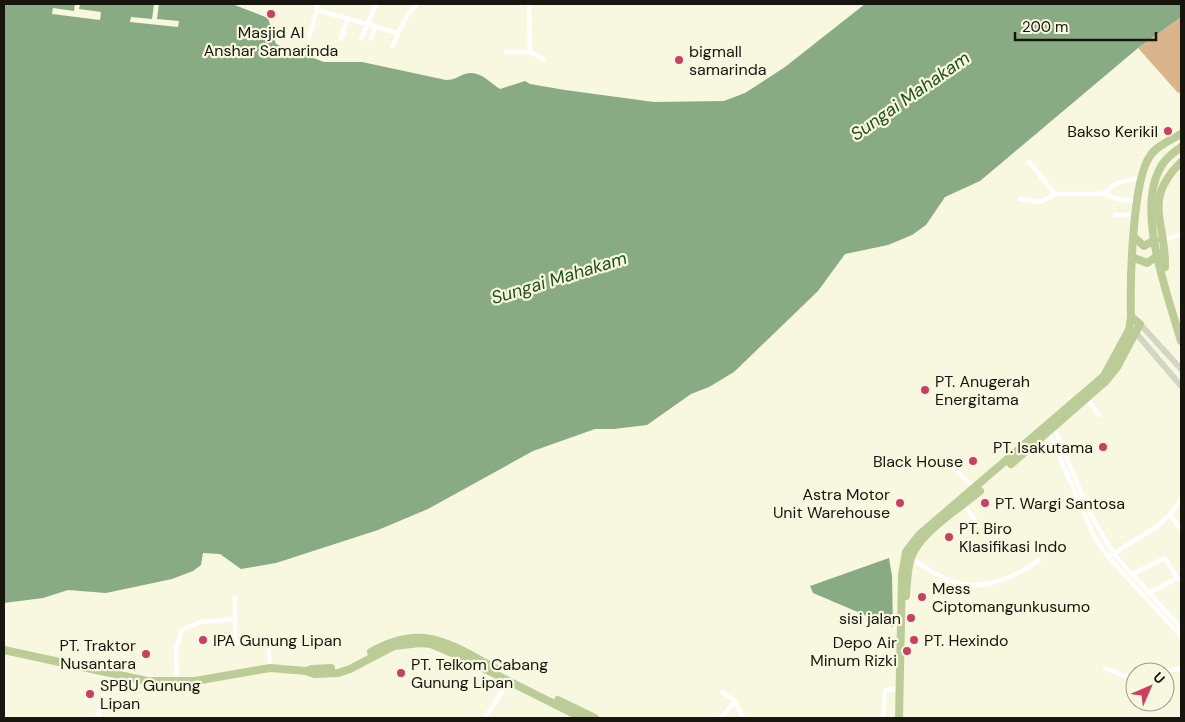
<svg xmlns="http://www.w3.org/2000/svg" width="1185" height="722" viewBox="0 0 1185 722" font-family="'DM Sans',sans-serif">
  <rect width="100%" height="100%" fill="#f8f7e0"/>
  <polygon fill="#dbb48c" points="1181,17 1181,92 1178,93 1138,48"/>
  <g fill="#88ab83">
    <path d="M4 4H232L268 18 276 44 324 62H362L446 80C454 80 457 77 465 74 479 69 489 82 500 89L525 81 530 84 565 90 654 102 724 101 745 93 785 67 865 4H1181V17L1138 48 980 181 945 197 926 225 912 235 888 245 845 254 818 291 734 372 709 387 691 394 647 425 614 429H595L533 451 428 509 378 530 276 563 241 569 220 554 203 553 201 565 193 571 172 579 106 593 68 590 43 598 4 603Z"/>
    <polygon points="889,558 892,576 893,627 813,593 810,586"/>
  </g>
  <g fill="#f8f7e0">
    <polygon points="75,4 80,4 79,9 101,12 100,20 52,14 53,8 74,11"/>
    <polygon points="154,4 159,4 157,19 179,21 178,27 130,22 131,17 152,19"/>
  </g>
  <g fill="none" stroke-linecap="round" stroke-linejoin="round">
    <g stroke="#fff" stroke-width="4.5">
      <polyline points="529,4 530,52"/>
      <polyline points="317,10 398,33 393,46"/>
      <polyline points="398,33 408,14 417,4"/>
      <polyline points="309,37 317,10 317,4"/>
      <polyline points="341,39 348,18"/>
      <polyline points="361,39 376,4"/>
      <polyline points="371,39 375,27"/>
      <polyline points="506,52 530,52 544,59"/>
      <polyline points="1055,194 1103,194 1119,199 1137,202"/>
      <polyline points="1103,194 1116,183 1140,178"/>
      <polyline points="1020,199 1041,202 1055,194 1029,162"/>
      <polyline points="1115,215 1135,215"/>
      <polyline points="1163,241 1181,234"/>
      <polyline points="1087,398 1099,415"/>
      <polyline points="1053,426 1090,513 1113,553 1181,628"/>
      <polyline points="1048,430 1094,536 1109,558 1181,636"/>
      <polyline points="948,463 975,488"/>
      <polyline points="964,504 978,525"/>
      <polyline points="1170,515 1181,529"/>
      <polyline points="1111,555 1156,527 1170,515 1181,499"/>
      <path d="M911 559C925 567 940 578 956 583 984 591 1017 576 1039 560"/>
      <polyline points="1131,575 1165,558 1177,578"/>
      <polyline points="1147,594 1177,578 1181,579"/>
      <polyline points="235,598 235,641 268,643 270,668"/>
      <polyline points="1105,668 1124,676 1135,677"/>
      <polyline points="1163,672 1181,668"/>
      <polyline points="177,681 176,648 182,630 201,622 235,619"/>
      <polyline points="722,692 735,701 743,718"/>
      <polyline points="97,718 110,674"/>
      <polyline points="485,718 509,681"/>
      <polyline points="721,718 735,701"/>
      <polyline points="883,718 885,692 886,690 899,689"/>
    </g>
    <g stroke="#d2d7c4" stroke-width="6">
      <polyline points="1140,324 1181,369"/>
      <polyline points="1136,333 1181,386"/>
    </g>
    <g stroke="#bbcc96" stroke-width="8">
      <path d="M1181 147C1174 152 1166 158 1162 165 1134 209 1168 295 1181 341"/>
      <polyline points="1135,238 1144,246 1155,240"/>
      <polyline points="1134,258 1147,263 1159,255"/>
      <path d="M1165 267C1166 221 1142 200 1181 162"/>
      <polyline points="1011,464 1106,381 1117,367 1140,324 1131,317"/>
      <path d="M906 596C907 584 907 570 911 558 919 533 960 508 980 491"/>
      <polyline points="4,650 147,681 195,681 270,668 306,671 314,674 338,673 350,669 394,646 420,643 431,644 457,655 582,718"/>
      <path d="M371 652C422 623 448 643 495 668"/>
      <polyline points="306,671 312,669 331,668"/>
      <polyline points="558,700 595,718"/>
      <path d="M899 718 902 575 906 552 919 535 1104 376 1129 330 1131 317C1130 284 1132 181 1150 156 1156 146 1171 140 1181 134"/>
    </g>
  </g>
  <g fill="#ce3e61" stroke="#f8f7e0" stroke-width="2">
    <circle cx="271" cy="14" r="5"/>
    <circle cx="679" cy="60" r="5"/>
    <circle cx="1168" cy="131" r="5"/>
    <circle cx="925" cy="390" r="5"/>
    <circle cx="1103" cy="447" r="5"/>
    <circle cx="973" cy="461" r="5"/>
    <circle cx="900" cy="503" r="5"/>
    <circle cx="985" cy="503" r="5"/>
    <circle cx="949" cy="537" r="5"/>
    <circle cx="922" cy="597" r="5"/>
    <circle cx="911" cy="618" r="5"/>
    <circle cx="203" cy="640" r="5"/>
    <circle cx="914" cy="640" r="5"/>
    <circle cx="907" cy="651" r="5"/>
    <circle cx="146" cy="654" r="5"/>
    <circle cx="401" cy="673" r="5"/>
    <circle cx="90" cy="694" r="5"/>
  </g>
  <g text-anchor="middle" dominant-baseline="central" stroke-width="4.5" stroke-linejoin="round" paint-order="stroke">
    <g font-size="16" fill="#16160e" stroke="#f8f7e0" text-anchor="start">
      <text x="271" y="32" text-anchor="middle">Masjid Al<tspan x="271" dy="18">Anshar Samarinda</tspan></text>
      <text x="689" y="51">bigmall<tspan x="689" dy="18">samarinda</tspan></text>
      <text x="1158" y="131" text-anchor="end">Bakso Kerikil</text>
      <text x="935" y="381">PT. Anugerah<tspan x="935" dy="18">Energitama</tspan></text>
      <text x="1093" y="447" text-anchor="end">PT. Isakutama</text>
      <text x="963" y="461" text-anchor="end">Black House</text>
      <text x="890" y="494" text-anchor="end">Astra Motor<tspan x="890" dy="18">Unit Warehouse</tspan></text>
      <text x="995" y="503">PT. Wargi Santosa</text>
      <text x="959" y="528">PT. Biro<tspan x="959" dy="18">Klasifikasi Indo</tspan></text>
      <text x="932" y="588">Mess<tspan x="932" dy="18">Ciptomangunkusumo</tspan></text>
      <text x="901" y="618" text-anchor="end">sisi jalan</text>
      <text x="213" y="640">IPA Gunung Lipan</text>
      <text x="924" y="640">PT. Hexindo</text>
      <text x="897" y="642" text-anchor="end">Depo Air<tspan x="897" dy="18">Minum Rizki</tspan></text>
      <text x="136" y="645" text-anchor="end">PT. Traktor<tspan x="136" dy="18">Nusantara</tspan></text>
      <text x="411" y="664">PT. Telkom Cabang<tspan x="411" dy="18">Gunung Lipan</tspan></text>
      <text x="100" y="685">SPBU Gunung<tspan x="100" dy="18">Lipan</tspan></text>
    </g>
    <g font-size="18" font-style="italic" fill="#20511b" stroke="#f8f7e0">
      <text transform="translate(910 96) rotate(-35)">Sungai Mahakam</text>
      <text transform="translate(559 278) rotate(-17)">Sungai Mahakam</text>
    </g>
  </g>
  <rect width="1185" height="722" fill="none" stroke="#16160e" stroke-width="10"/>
  <g transform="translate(1150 687) rotate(45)"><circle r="24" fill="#f8f7e0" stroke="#9e9d8c"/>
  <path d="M0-4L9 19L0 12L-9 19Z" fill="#ce3e61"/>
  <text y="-8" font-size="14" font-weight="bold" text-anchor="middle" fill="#16160e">U</text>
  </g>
  <path d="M1015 32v8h141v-8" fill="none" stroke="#16160e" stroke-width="2.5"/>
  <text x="1022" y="32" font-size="15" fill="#16160e" stroke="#f8f7e0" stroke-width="4" paint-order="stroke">200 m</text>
</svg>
